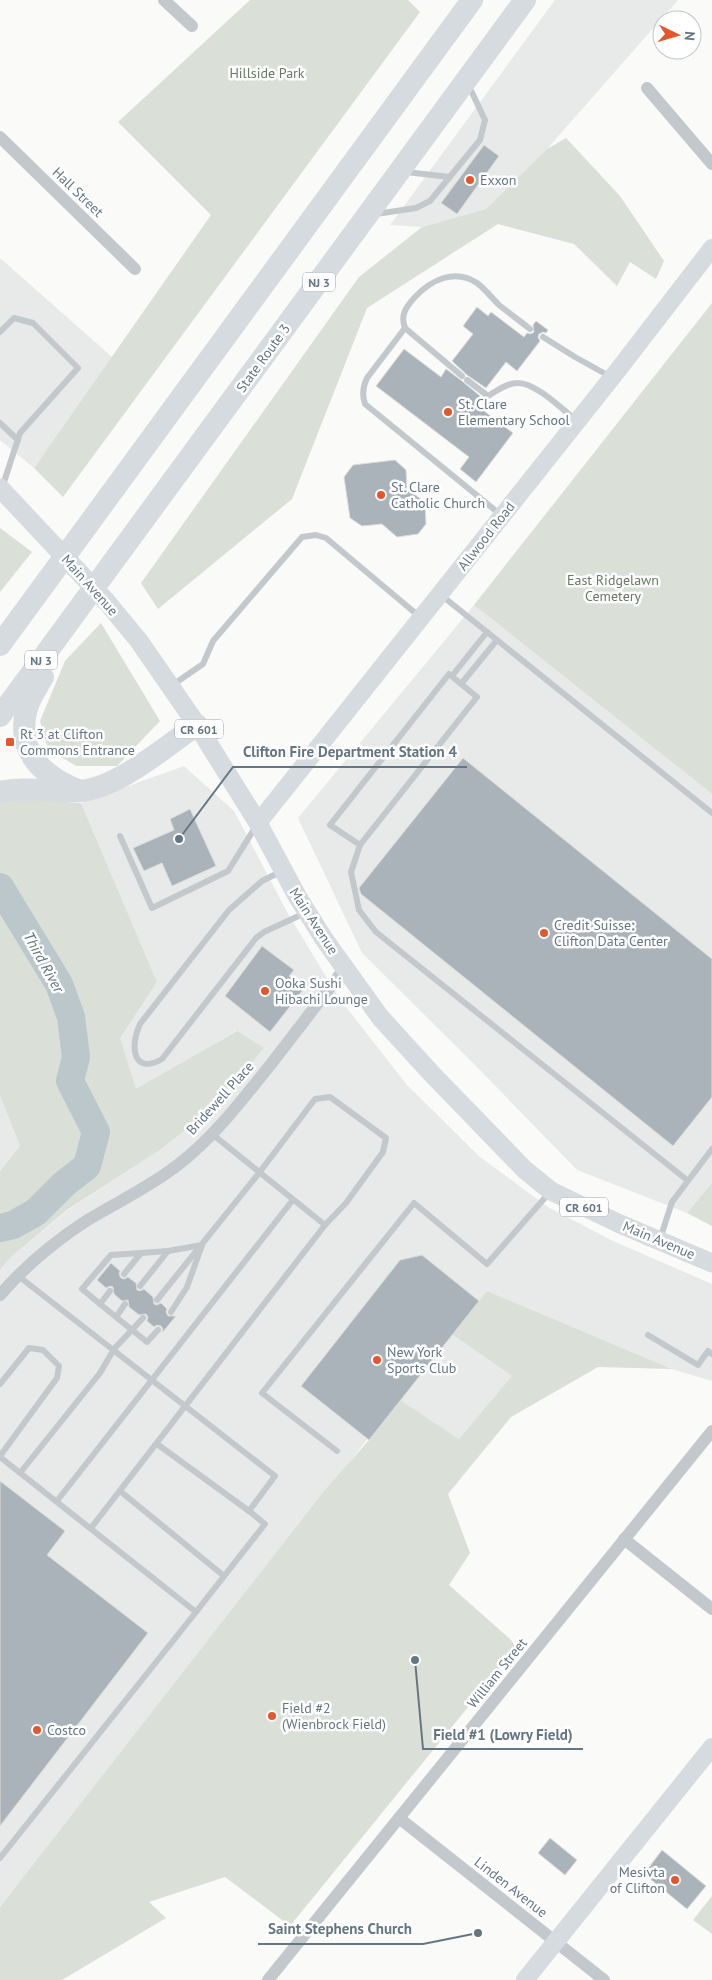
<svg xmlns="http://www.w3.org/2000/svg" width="712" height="1980" viewBox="0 0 712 1980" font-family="'PT Sans',sans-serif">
  <rect width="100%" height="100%" fill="#fafaf8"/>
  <g fill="#e8e9e9">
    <polygon points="555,0 678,0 547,149 486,209 422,227 390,225"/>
    <polygon points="0,258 112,357 34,468 0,440"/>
    <polygon points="474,605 712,794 712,1183 687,1213 577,1170 476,1066 362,953 298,818"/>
    <polygon points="184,766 234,811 287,912 339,998 407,1085 480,1157 548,1207 613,1241 712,1284 712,1381 672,1369 487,1291 453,1334 513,1376 459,1439 399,1399 0,1907 0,1270 11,1257 68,1210 160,1150 208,1112 236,1031 136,1090 119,1038 157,982 81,803"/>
    <polygon points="0,1096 20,1146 0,1171"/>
  </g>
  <g fill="#dadfd7">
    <polygon points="250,0 408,0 420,12 63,497 34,468 211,215 118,122"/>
    <polygon points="566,138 620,196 664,261 656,279 630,262 617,286 574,244 498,224 367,308 292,499 158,609 141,583 359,277 422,227 486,209 547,149"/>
    <polygon points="712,303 712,794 474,605"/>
    <polygon points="0,528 32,552 0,592"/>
    <polygon points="101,623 160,721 117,766 76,766 48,749 40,721 65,661"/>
    <polygon points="0,798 81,803 157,982 120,1038 136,1089 237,1031 264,1048 208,1112 160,1150 67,1210 11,1257 0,1270 0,1171 20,1146 0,1096"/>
    <polygon points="712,1183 712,1226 687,1213"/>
    <polygon points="487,1291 672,1369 598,1367 511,1417 448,1494 470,1553 449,1585 511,1640 516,1648 290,1926 225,1877 149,1902 166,1918 62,1980 0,1980 0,1907 325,1490 369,1440 399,1399 459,1439 512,1376 452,1334"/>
    <polygon points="712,1896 712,1934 693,1920"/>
  </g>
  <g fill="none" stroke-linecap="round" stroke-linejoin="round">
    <polyline stroke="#bbc7cb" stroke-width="28" points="0,887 59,984 71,1017 76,1057 70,1081 96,1132 87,1166 64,1184 36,1212 13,1225 0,1228"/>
  </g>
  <g fill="#aab3b9" stroke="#dcdcda">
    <polygon points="484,145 499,156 457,214 441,203"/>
    <polygon points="477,307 488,316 491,312 524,337 527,333 531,334 534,332 533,325 536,321 548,330 546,333 543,332 539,334 538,337 540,341 517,371 506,362 486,388 467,375 452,361 473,334 463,326"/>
    <polygon points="404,349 441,377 446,369 462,381 480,396 475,404 513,433 476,482 460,469 469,457 376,386"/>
    <polygon points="395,460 406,470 407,489 425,502 426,524 418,534 397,537 382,524 362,526 350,518 344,477 353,465"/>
    <polygon points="463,758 712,959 712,1097 673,1146 361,894 359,888"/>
    <polygon points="190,809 216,866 172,886 162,863 144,871 133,848 174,830 170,819"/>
    <polygon points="262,946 294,970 289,976 306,986 270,1032 225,996"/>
    <polygon points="422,1255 479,1301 369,1440 301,1386 400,1260"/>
    <polygon points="111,1263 120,1271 119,1274 121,1278 124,1279 128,1277 136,1283 137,1290 140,1291 144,1289 153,1297 154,1304 157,1305 161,1303 167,1309 166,1312 168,1316 176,1316 162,1333 163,1329 161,1326 157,1325 154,1327 147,1321 148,1317 146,1314 139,1315 129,1307 128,1300 122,1301 114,1294 113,1287 110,1286 106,1288 97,1280"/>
    <polygon points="0,1481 65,1531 47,1555 148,1633 0,1826"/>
    <polygon points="550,1838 577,1860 565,1875 538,1853"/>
    <polygon points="662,1850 706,1886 687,1909 644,1874"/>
  </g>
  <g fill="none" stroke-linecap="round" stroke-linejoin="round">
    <g stroke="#c3c8cc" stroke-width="6">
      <polyline points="406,172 450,177"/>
      <polyline points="376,214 416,208 430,201 480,140 485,120 468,84"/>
      <path d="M405 328 367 378C363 386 362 395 365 404L501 515"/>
      <polyline points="0,332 14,318 33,323 78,368 20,433 2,488"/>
      <polyline points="543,337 575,357 611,377"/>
      <path d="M462 376 405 328C400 315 406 307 415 297 431 280 455 268 477 283 485 289 492 298 499 305 509 313 520 321 530 329"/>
      <path d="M467 380 488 396C496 391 507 383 517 383 535 382 563 410 577 421"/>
      <polyline points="0,423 18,440"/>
      <polyline points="441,595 712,813"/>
      <polyline points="452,676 487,632"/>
      <polyline points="461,684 497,640"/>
      <polyline points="171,686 203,664 213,641 302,537 316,535 326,538 420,617"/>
      <polyline points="120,836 152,908 228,871 256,826"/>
      <polyline points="360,845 330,825 449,674 477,697 360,845 351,872 359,910 376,932 687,1180"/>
      <path d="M282 871 262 881 229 910 140 1024C130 1045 132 1076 162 1059L256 938 264 932 305 913"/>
      <polyline points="660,1239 672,1202 712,1149"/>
      <polyline points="124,1274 141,1253 168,1251"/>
      <polyline points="17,1275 275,1476 249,1511 265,1524 196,1612"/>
      <polyline points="140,1286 168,1251 202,1245 187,1287 171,1312"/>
      <polyline points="110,1291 100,1304 116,1317"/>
      <polyline points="157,1300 259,1173 315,1099 330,1097 386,1138 383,1152 346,1203 325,1225"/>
      <polyline points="100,1304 82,1289 111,1255 141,1253"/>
      <polyline points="125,1304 116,1317 147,1342 158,1330"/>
      <polyline points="648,1335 698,1365 708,1351 712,1354"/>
      <polyline points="0,1384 29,1348 43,1350 59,1366 57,1378 0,1456"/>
      <polyline points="157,1444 249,1511"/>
      <polyline points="337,1451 262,1393 414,1203 487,1264 550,1192"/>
      <polyline points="0,1457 196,1612 0,1858"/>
      <polyline points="20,1473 100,1373 114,1349 143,1318"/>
      <polyline points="120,1491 224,1576"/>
      <polyline points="57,1501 292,1201"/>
      <polyline points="91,1528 325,1225 212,1134"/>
    </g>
    <g stroke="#c3c8cc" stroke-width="12">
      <polyline points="164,0 192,26"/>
      <polyline points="647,88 712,164"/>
      <polyline points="0,137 135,269"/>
      <path d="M0 1295C25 1266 54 1242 86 1221 117 1202 150 1187 179 1164 215 1136 243 1099 271 1064 296 1032 320 1000 345 968"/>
      <polyline points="624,1539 712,1609"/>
      <polyline points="399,1818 604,1980"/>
      <polyline points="268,1980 712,1431"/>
    </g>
    <g stroke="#d6dbdf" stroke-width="18">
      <polyline points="258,823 618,370 712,248"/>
      <polyline points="525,1980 712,1747"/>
    </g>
    <polyline stroke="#d6dbdf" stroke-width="19" points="0,488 106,601 139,641 197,725 258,823 297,896 324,939 380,1017 431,1073 525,1170 551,1191 620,1224 712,1263"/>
    <g stroke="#d6dbdf" stroke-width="22">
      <polyline points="0,645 472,0"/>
      <path d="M43 677C38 686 30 697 27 708 15 751 42 776 80 791"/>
      <polyline points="0,716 525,0"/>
      <path d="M0 792C26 786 54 793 81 791 119 787 165 747 197 725"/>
    </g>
  </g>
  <g fill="#e4572e" stroke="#fff" stroke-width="2">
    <circle cx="470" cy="180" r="5"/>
    <circle cx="448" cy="412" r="5"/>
    <circle cx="381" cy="495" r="5"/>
    <rect x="5" y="737" width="10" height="10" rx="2.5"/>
    <circle cx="544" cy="933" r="5"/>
    <circle cx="265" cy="991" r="5"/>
    <circle cx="377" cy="1360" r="5"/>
    <circle cx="272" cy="1716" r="5"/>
    <circle cx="37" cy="1730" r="5"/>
    <circle cx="675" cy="1880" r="5"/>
  </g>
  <g text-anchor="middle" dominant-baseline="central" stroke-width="5" stroke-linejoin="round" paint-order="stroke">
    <g fill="#fff" stroke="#939fa8" stroke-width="1">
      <rect x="303" y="272.5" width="32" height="19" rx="4"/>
      <rect x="25" y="650.5" width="32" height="19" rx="4"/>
      <rect x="175" y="719.5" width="48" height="19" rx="4"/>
      <rect x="560" y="1197.5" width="48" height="19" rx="4"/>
    </g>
    <g font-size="12" font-weight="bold" fill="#657683">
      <text x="319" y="282">NJ 3</text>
      <text x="41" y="660">NJ 3</text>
      <text x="199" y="729">CR 601</text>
      <text x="584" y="1207">CR 601</text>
    </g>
    <g font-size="14" fill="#687a64" stroke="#fff">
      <text x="267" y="73">Hillside Park</text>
      <text x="613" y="580">East Ridgelawn<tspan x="613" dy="16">Cemetery</tspan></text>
    </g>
    <g font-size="14" fill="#657683" stroke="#fff" text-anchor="start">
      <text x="480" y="180">Exxon</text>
      <text x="458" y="404">St. Clare<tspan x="458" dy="16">Elementary School</tspan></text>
      <text x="391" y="487">St. Clare<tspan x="391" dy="16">Catholic Church</tspan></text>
      <text x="20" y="734">Rt 3 at Clifton<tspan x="20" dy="16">Commons Entrance</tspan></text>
      <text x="554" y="925">Credit Suisse:<tspan x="554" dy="16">Clifton Data Center</tspan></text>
      <text x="275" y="983">Ooka Sushi<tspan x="275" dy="16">Hibachi Lounge</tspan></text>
      <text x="387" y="1352">New York<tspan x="387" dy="16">Sports Club</tspan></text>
      <text x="282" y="1708">Field #2<tspan x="282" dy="16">(Wienbrock Field)</tspan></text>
      <text x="47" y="1730">Costco</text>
      <text x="665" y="1872" text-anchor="end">Mesivta<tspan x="665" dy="16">of Clifton</tspan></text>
    </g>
    <g font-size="14" fill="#657683" stroke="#fff">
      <text transform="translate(78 192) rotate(44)">Hall Street</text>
      <text transform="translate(263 358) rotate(-54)">State Route 3</text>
      <text transform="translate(486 536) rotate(-52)">Allwood Road</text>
      <text transform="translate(90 585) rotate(48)">Main Avenue</text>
      <text transform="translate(314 921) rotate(57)">Main Avenue</text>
      <text transform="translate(220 1098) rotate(-48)">Bridewell Place</text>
      <text transform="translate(659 1240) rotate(23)">Main Avenue</text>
      <text transform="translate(497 1673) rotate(-51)">William Street</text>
      <text transform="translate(511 1887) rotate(38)">Linden Avenue</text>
    </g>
    <g font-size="15" font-style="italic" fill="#60757c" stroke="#fff">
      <text transform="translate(44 962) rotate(61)">Third River</text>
    </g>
  </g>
  <path fill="none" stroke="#657683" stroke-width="2" d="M179 839L233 767H467M415 1660L423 1749H583M478 1933L423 1944H258"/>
  <g fill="#657683" stroke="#fff" stroke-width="2">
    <circle cx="179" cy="839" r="5"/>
    <circle cx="415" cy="1660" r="5"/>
    <circle cx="478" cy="1933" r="5"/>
  </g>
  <g font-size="15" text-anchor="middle" font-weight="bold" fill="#657683" stroke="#fff" stroke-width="5" stroke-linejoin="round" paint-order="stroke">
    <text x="350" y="757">Clifton Fire Department Station 4</text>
    <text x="503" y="1740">Field #1 (Lowry Field)</text>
    <text x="340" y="1934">Saint Stephens Church</text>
  </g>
  <g transform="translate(677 35) rotate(95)"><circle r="24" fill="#ffffff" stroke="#c1c8cd"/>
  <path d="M0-4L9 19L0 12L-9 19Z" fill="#e4572e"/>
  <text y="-8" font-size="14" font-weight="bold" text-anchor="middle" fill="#657683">N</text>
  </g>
</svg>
